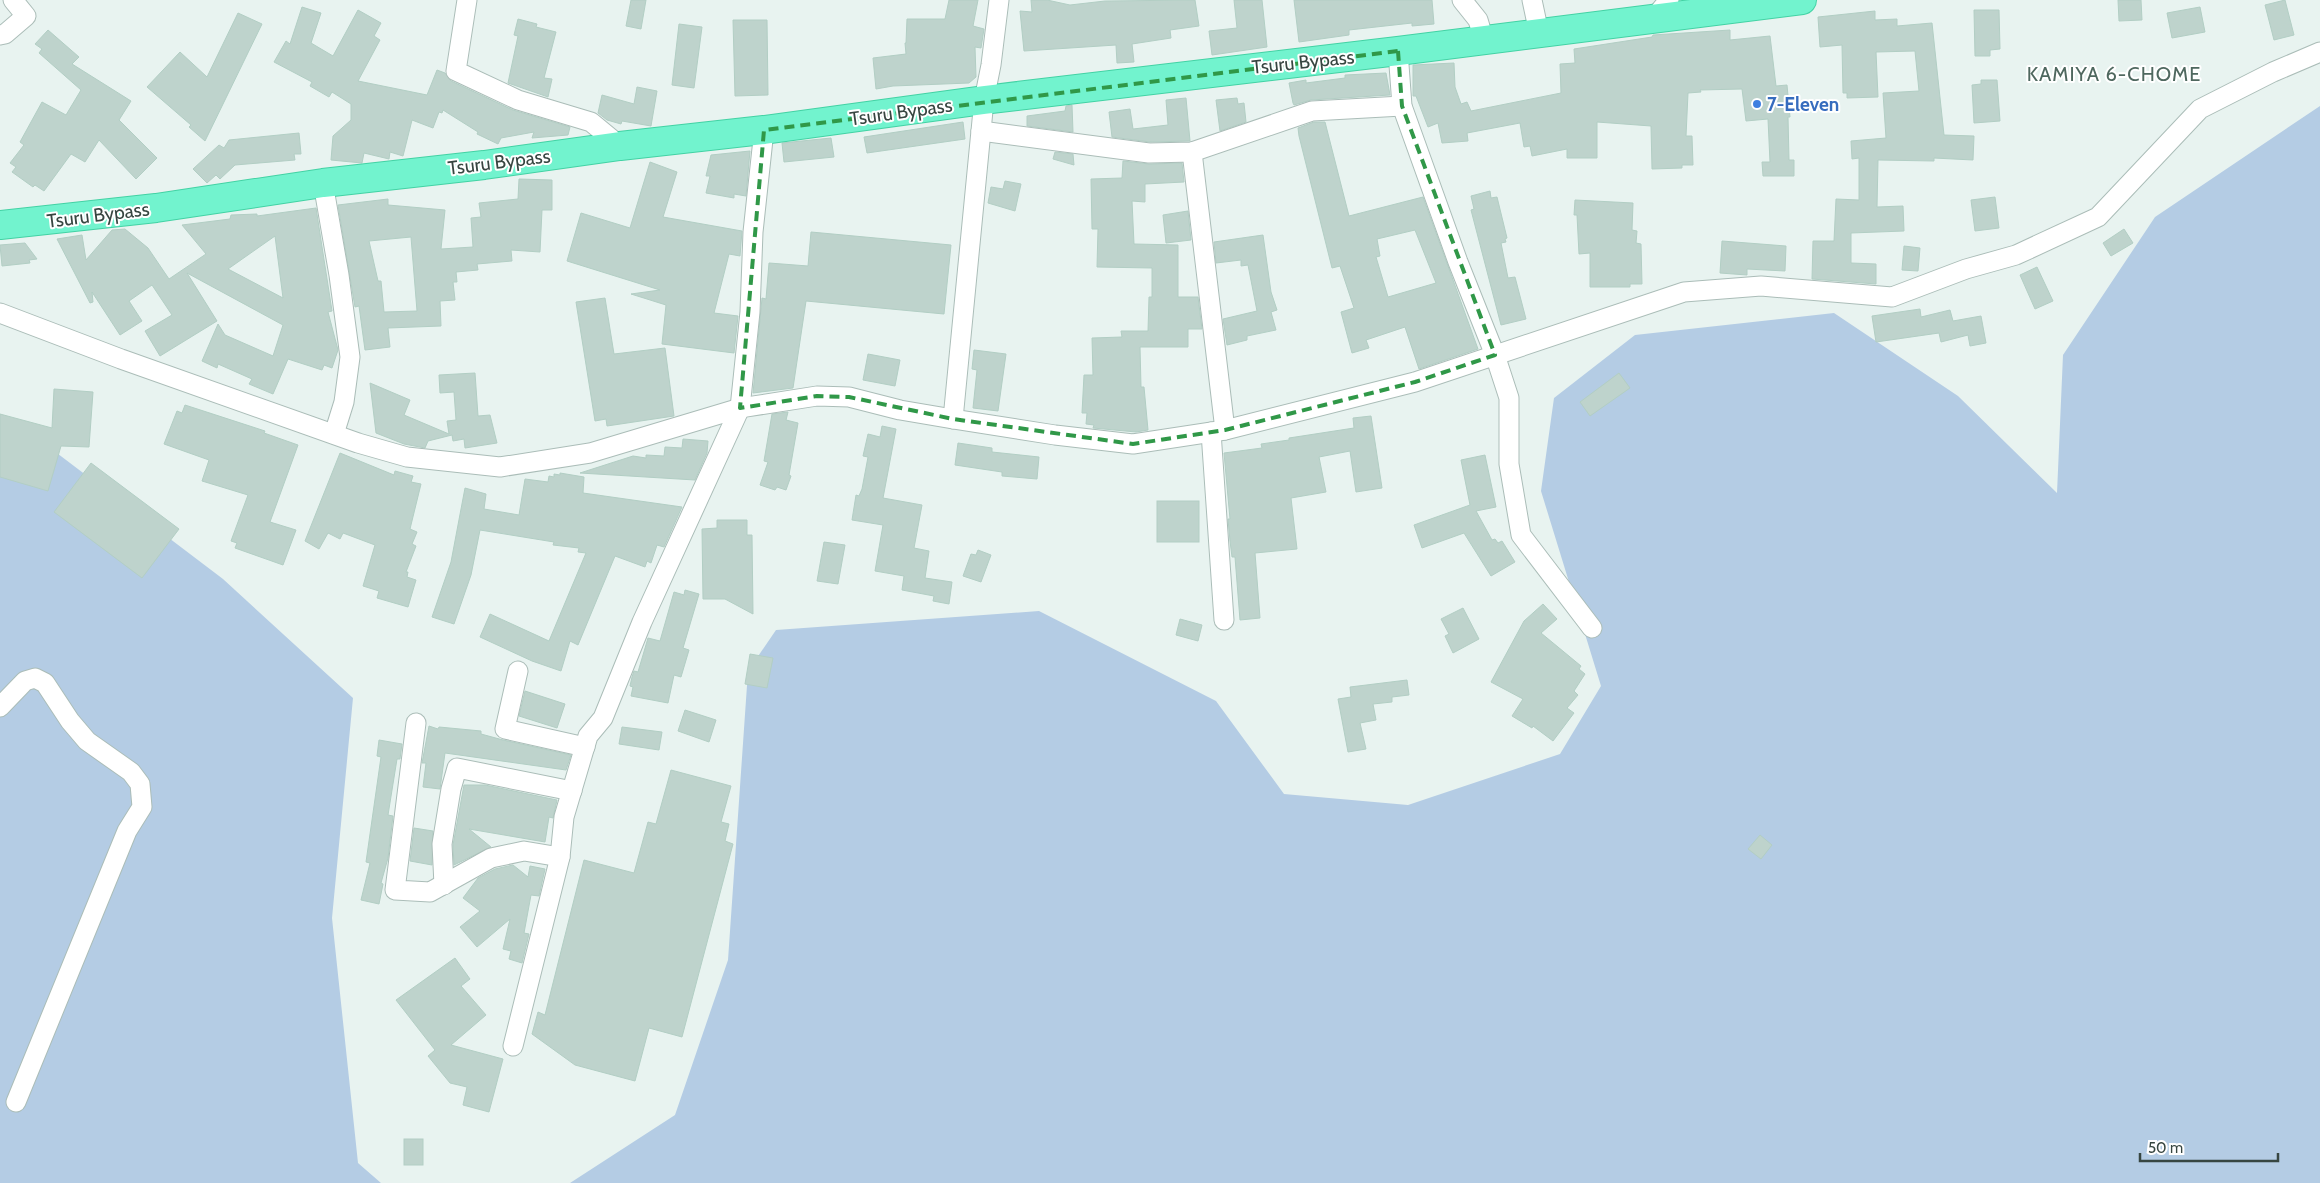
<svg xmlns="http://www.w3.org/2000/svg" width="2320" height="1183" viewBox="0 0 2320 1183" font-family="Cabin,sans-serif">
  <rect width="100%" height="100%" fill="#e8f3f0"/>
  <g fill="#b4cce4">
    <polygon points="2320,106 2320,1183 570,1183 675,1115 728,960 748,671 776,630 1039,611 1216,701 1284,794 1408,805 1560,754 1601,686 1541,491 1554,398 1635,335 1834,313 1958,396 2057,493 2063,355 2155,217"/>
    <polygon points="41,441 223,579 353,698 332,918 358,1163 381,1183 0,1183 0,464"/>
  </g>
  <g fill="#bed3cc" stroke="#b2cec4" fill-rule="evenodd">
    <polygon points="631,0 646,0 641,29 626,26"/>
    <polygon points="949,0 978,0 973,26 984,29 981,48 975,47 976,77 969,83 893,86 876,89 873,58 906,54 905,43 906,43 907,19 945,19"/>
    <polygon points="1031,0 1047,0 1070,5 1105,1 1195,0 1199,26 1170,30 1171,38 1132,44 1134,62 1117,63 1116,45 1024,51 1020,11 1032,12"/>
    <polygon points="1234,0 1262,0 1267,47 1212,55 1209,31 1237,28"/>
    <polygon points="1294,0 1432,0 1434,24 1412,26 1412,23 1349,30 1349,35 1299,42"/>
    <polygon points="2118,0 2141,0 2142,20 2119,21"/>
    <polygon points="2285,0 2294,35 2274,40 2265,5"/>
    <polygon points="302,7 321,13 311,43 333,56 358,10 381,23 374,36 380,40 358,81 427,95 437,70 445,73 451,81 513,110 570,127 568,135 532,138 534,132 501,138 498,144 477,134 478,132 443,110 442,113 439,112 433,128 412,120 403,156 390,152 389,159 364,153 362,163 331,160 333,136 351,120 351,104 332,92 329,97 310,86 312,82 274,62 286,41 290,44"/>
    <polygon points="2200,7 2205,32 2172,38 2167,13"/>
    <polygon points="1974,10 1999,10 2000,49 1990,50 1990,56 1975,56"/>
    <polygon points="1875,11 1875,20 1897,19 1897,26 1932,23 1944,135 1974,136 1973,160 1934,158 1934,161 1878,160 1877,207 1903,206 1904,231 1851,233 1851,263 1876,264 1876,284 1812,279 1813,241 1834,241 1836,199 1859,200 1859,158 1852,159 1851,141 1886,138 1883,93 1919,91 1915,51 1876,52 1878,97 1847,98 1847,93 1843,93 1842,45 1820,47 1818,17"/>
    <polygon points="238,13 262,24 205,141 189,127 191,125 147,87 180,52 207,77"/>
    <polygon points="518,19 537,24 536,27 556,32 544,78 552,79 548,97 508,83 518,36 514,35"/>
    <polygon points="733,20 767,20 768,95 735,96"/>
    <polygon points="679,24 702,27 694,88 672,85"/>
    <polygon points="48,30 79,57 72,64 131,101 119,120 157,158 136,179 99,140 85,162 71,154 44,191 35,185 33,187 12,172 16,167 10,163 24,145 20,142 42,102 66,115 81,90 39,53 42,49 35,44"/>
    <polygon points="1730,30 1730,40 1770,36 1776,86 1787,85 1790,117 1788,117 1789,160 1794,160 1794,176 1763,176 1762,162 1770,162 1768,119 1746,121 1742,89 1700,90 1701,92 1688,93 1686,136 1692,136 1693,165 1682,165 1682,168 1652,169 1651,126 1597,122 1597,158 1567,158 1567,149 1532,156 1530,146 1524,147 1520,123 1467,133 1468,141 1442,143 1438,123 1428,127 1416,96 1413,96 1413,65 1454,63 1455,87 1461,104 1467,102 1471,111 1561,93 1560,64 1575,63 1574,49 1652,37 1653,35"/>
    <polygon points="1386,73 1390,95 1311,100 1294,105 1293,103 1289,83 1306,80 1306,83 1345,78 1345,75"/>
    <polygon points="1981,80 1997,80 2000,121 1974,123 1972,85 1981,84"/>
    <polygon points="637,87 657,91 651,126 622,121 621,124 607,120 598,113 602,95 634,104"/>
    <polygon points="1186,98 1190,141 1150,142 1112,137 1109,112 1130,109 1133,129 1168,125 1166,100"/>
    <polygon points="1237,98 1238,104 1244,103 1246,122 1220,131 1216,100"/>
    <polygon points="1072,105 1073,132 1027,126 1027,116 1065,111 1066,106"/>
    <polygon points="963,122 965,139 867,153 864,137"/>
    <path d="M1314 122H1325L1349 216 1423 197 1478 349 1419 369 1405 327 1366 340 1369 348 1352 353 1341 312 1354 308 1340 266 1332 268 1299 136 1298 128ZM1415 230 1436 283 1388 297 1376 257 1380 256 1377 239Z"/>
    <polygon points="299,133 301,154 294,154 295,160 235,165 220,179 216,175 207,183 193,169 219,145 224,148 229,140"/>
    <polygon points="831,138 834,157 784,162 782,143"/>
    <polygon points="750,151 746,196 734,194 734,198 706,193 710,176 706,176 711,155"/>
    <polygon points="1055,152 1073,154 1074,165 1053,159"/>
    <polygon points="1123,161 1149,164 1182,163 1184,182 1145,184 1145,202 1132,201 1134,244 1178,245 1178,297 1198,297 1202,329 1188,329 1188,347 1140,347 1141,387 1144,387 1148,430 1136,432 1093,428 1094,425 1086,424 1087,413 1082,413 1084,375 1093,375 1092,338 1122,337 1121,331 1148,331 1149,297 1152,297 1152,268 1097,267 1098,229 1092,229 1091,179 1122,178"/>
    <polygon points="650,162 677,172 663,217 742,231 740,256 729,254 714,313 738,316 734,353 662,344 666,305 631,294 660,290 567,261 581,213 630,228"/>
    <path d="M519 179 552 180V210H542L540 252 511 250 512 261 477 264 478 270 456 272 457 282H453L455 300 440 301 441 326 388 328 390 347 365 350 359 306 355 307 338 205 388 199V205L445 210 441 249 473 247 471 218 481 217 479 203 518 199ZM411 237 417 311 384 312 381 281H378L369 241Z"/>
    <polygon points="1005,181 1021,184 1015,211 988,203 991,187 1003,189"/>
    <polygon points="1490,191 1491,198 1497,197 1507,238 1505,239 1506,242 1501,243 1508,278 1515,277 1526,319 1501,325 1471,210 1474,209 1471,196"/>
    <polygon points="1995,197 1999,228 1975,231 1971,200"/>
    <polygon points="1575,200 1633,203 1632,230 1637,231 1636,243 1641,244 1642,284 1630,284 1630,287 1590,287 1590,253 1579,254 1577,215 1574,215"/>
    <path d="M316 208 332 311 328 312 338 350 332 368 324 365 322 370 288 359 273 394 249 384 252 379 218 364 217 368 202 361 218 324 225 335 273 356 283 325 187 273 217 321 160 356 145 331 172 315 152 285 129 301 142 321 120 335 92 292 93 302 90 303 57 239 82 235 86 260 112 230 125 229 148 248 169 279 206 254 182 225 230 219 231 215 257 214V216ZM275 236 283 298 228 269Z"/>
    <polygon points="1188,211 1191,240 1166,243 1163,215"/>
    <polygon points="2124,229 2133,243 2111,256 2103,243"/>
    <polygon points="811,232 951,245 944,314 806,301 793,388 753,393 762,298 766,299 769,263 808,266"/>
    <polygon points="1263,235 1271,292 1277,310 1271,312 1276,330 1247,336 1247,340 1227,345 1223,319 1257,311 1248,265 1241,266 1241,260 1216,263 1214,242"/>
    <polygon points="1722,241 1786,246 1785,271 1747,269 1747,275 1720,273"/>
    <polygon points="25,243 37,259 29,260 30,263 2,266 0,245"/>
    <polygon points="1904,246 1920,248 1918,271 1902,270"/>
    <polygon points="2037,267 2053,301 2035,309 2020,275"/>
    <polygon points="605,298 614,354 665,348 674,416 607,426 606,419 595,421 576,302"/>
    <polygon points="1920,309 1921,317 1950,310 1953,321 1981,316 1986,343 1970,346 1968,335 1941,342 1939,333 1876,342 1872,316"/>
    <polygon points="974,350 1006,354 998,411 973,408 977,370 972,369"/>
    <polygon points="868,354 900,360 895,386 863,380"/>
    <polygon points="475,373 478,416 490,415 497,443 465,448 464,439 453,441 452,435 428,441 425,448 404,444 376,433 370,383 410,400 404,415 449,434 447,421 456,420 454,392 440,393 439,375"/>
    <polygon points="1619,373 1630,388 1590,416 1580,402"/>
    <polygon points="54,389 93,392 89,447 61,446 48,491 0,477 0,414 52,428"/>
    <polygon points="185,405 265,431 264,433 298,445 270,522 296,530 283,565 235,548 237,543 231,541 248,495 202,481 209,460 164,444 177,411 182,413"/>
    <polygon points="788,412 786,420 798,423 789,475 791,476 786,490 777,487 775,490 760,485 768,462 764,461 772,414"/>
    <polygon points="1371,416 1382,488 1356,492 1350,451 1319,457 1326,492 1291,498 1297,549 1255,553 1260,618 1240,620 1235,557 1232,557 1230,541 1228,519 1230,519 1224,453 1262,448 1261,444 1289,440 1289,438 1354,428 1353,418"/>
    <polygon points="882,426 896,429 883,498 922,505 914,548 929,551 925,578 952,582 949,604 933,601 934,596 902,590 904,576 875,571 883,525 852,520 856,495 859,496 862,489 868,457 863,456 868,434 880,437"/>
    <polygon points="683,439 708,441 707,453 695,480 580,473 633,456 646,458 646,455 664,456 665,447 682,448"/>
    <polygon points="958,443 992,448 992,452 1039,457 1037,479 1002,476 1002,472 955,465"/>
    <polygon points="340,453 394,475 395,471 413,476 411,482 421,484 410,529 417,532 412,544 416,546 406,572 408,572 407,577 416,580 408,607 377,598 379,591 363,586 375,545 343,533 340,539 328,533 319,549 305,541"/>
    <polygon points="1485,455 1496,507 1476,511 1492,540 1495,539 1498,543 1502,541 1515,562 1491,576 1464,533 1422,548 1414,525 1470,505 1461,460"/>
    <polygon points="91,463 179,529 142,578 54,512"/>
    <polygon points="560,473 584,477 583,493 682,507 664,547 657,545 651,563 647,561 645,567 615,556 578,645 570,641 561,671 532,661 480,637 490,614 549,641 586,553 578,552 579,548 553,545 554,542 480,530 471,575 454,624 432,617 451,562 465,488 486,494 484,509 519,515 525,479 548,482 549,476 554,477 554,474 560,475"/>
    <rect x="1157" y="501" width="42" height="41"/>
    <polygon points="717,520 747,520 747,535 752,535 753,614 725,599 703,599 702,529 717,528"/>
    <polygon points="824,542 845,545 838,584 817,581"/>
    <polygon points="978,550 991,555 981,582 963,576 971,554 976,555"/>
    <polygon points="685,590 699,594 683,648 689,650 681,677 674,675 668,703 631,696 633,687 630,686 632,677 634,671 638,672 648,638 660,641 674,592 684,595"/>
    <polygon points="1543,604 1557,619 1541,633 1581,666 1579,669 1585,674 1574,691 1578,695 1567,708 1574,713 1553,741 1533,726 1532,728 1512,716 1523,699 1491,682 1524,621"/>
    <polygon points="1463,608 1479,639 1453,653 1445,636 1449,634 1441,619"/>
    <polygon points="1180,619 1202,625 1198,641 1176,635"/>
    <polygon points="750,654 773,658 767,688 745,684"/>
    <polygon points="1407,680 1409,695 1392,697 1392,702 1373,704 1376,720 1360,723 1366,749 1348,752 1338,699 1351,697 1350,687"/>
    <polygon points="525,691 565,704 557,728 519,716"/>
    <polygon points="685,710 716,720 709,742 678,731"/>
    <polygon points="429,726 438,729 439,727 481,731 481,734 503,740 571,755 566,770 445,753 440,789 423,787 426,763 422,763"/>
    <polygon points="622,727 662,732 659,750 619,744"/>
    <polygon points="379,740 402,744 400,759 397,759 388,815 393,816 388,858 381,883 383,884 379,904 361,900 370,863 366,862 381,757 377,756"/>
    <polygon points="671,770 731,786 721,822 729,824 725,841 733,844 682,1037 649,1028 635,1081 575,1065 532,1034 538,1012 545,1015 584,860 634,873 648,822 656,824"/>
    <polygon points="464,785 485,785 557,800 553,818 549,817 545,842 469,829 491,847 454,865 453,845"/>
    <polygon points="414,828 433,831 432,865 410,861"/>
    <polygon points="1760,835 1772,845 1761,859 1748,849"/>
    <polygon points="513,865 528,877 530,866 545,869 539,896 531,895 524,933 529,934 522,963 509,959 511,951 503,949 510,919 477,947 460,927 480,911 463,898 478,878 495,869"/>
    <polygon points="455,958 470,979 461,986 486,1015 451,1045 503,1059 489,1112 463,1105 467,1087 450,1083 428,1056 435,1050 396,1000"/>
    <rect x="404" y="1139" width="19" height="26"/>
  </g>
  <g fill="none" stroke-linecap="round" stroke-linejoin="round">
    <defs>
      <g id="minor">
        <polyline points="467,0 456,71 518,100 591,122 620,146"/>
        <polyline points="1462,0 1478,20 1484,40"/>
        <polyline points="1532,0 1539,33"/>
        <polyline points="1654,18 1669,0"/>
        <polyline points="0,35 5,34 26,16 13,0"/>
        <polyline points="1398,51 1402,106 1458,262 1495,355 1509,398 1509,464 1521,535 1592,628"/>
        <polyline points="981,131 1149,153 1192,152 1312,111 1402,106"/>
        <polyline points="1192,152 1225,430"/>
        <polyline points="323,183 339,275 350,357 344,402 334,434"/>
        <polyline points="0,313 121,359 358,443 407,457 500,467 590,453 740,408 817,396 849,397 900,410 953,419 1055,435 1133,444 1225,430 1415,382 1684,292 1761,286 1892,297 1966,269 2016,255 2098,217 2200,109 2273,72 2320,52"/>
        <polyline points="953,419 984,100 991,65 999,0"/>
        <polyline points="1211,432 1224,620"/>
        <polyline points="518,671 505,729 585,747"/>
        <polyline points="0,707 25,681 35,678 45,683 70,721 87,741 131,772 140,784 142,807 127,831 16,1102"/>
        <polyline points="416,723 395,890 430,892 491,858 524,851 560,857"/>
        <polyline points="444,885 442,844 451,789 457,768 572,791"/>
        <polyline points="513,1046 560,857 564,817 588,736 603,718 642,622 740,408 750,312 753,232 764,130"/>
      </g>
      <polyline id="highway" points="0,225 156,208 323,183 484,165 620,146 764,130 984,100 1398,51 1802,0"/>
    </defs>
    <use href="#minor" stroke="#abbdb8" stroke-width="21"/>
    <use href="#highway" stroke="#43d2a4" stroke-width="30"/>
    <use href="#minor" stroke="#fff" stroke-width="19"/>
    <use href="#highway" stroke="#72f3ce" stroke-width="28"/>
  </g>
  <path fill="none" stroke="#309848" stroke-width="4" stroke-dasharray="10 6" stroke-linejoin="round" d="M1398 51 1402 106 1495 355 1415 382 1225 430 1133 444 953 419 849 397 817 396 740 408 764 130Z"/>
  <circle fill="#3f7fe0" stroke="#fff" stroke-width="2" cx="1757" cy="104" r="5"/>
  <g text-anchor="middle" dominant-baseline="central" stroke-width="4" stroke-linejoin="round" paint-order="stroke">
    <g font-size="19" fill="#374641" stroke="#fff">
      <text transform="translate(1303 62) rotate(-6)">Tsuru Bypass</text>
      <text transform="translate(901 112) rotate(-8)">Tsuru Bypass</text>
      <text transform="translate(499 162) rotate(-7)">Tsuru Bypass</text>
      <text transform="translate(98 215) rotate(-7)">Tsuru Bypass</text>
    </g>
    <g font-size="19" font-weight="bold" fill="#366cbe" stroke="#fff" text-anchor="start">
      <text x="1767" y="104">7-Eleven</text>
    </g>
    <g font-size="20" letter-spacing="1" fill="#4f685f" stroke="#fff">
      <text x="2114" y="74">KAMIYA 6-CHOME</text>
    </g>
  </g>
  <path d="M2140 1153v8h138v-8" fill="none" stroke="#374641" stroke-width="2.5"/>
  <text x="2148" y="1153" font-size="15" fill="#374641" stroke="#ffffff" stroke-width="4" paint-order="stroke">50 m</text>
</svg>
